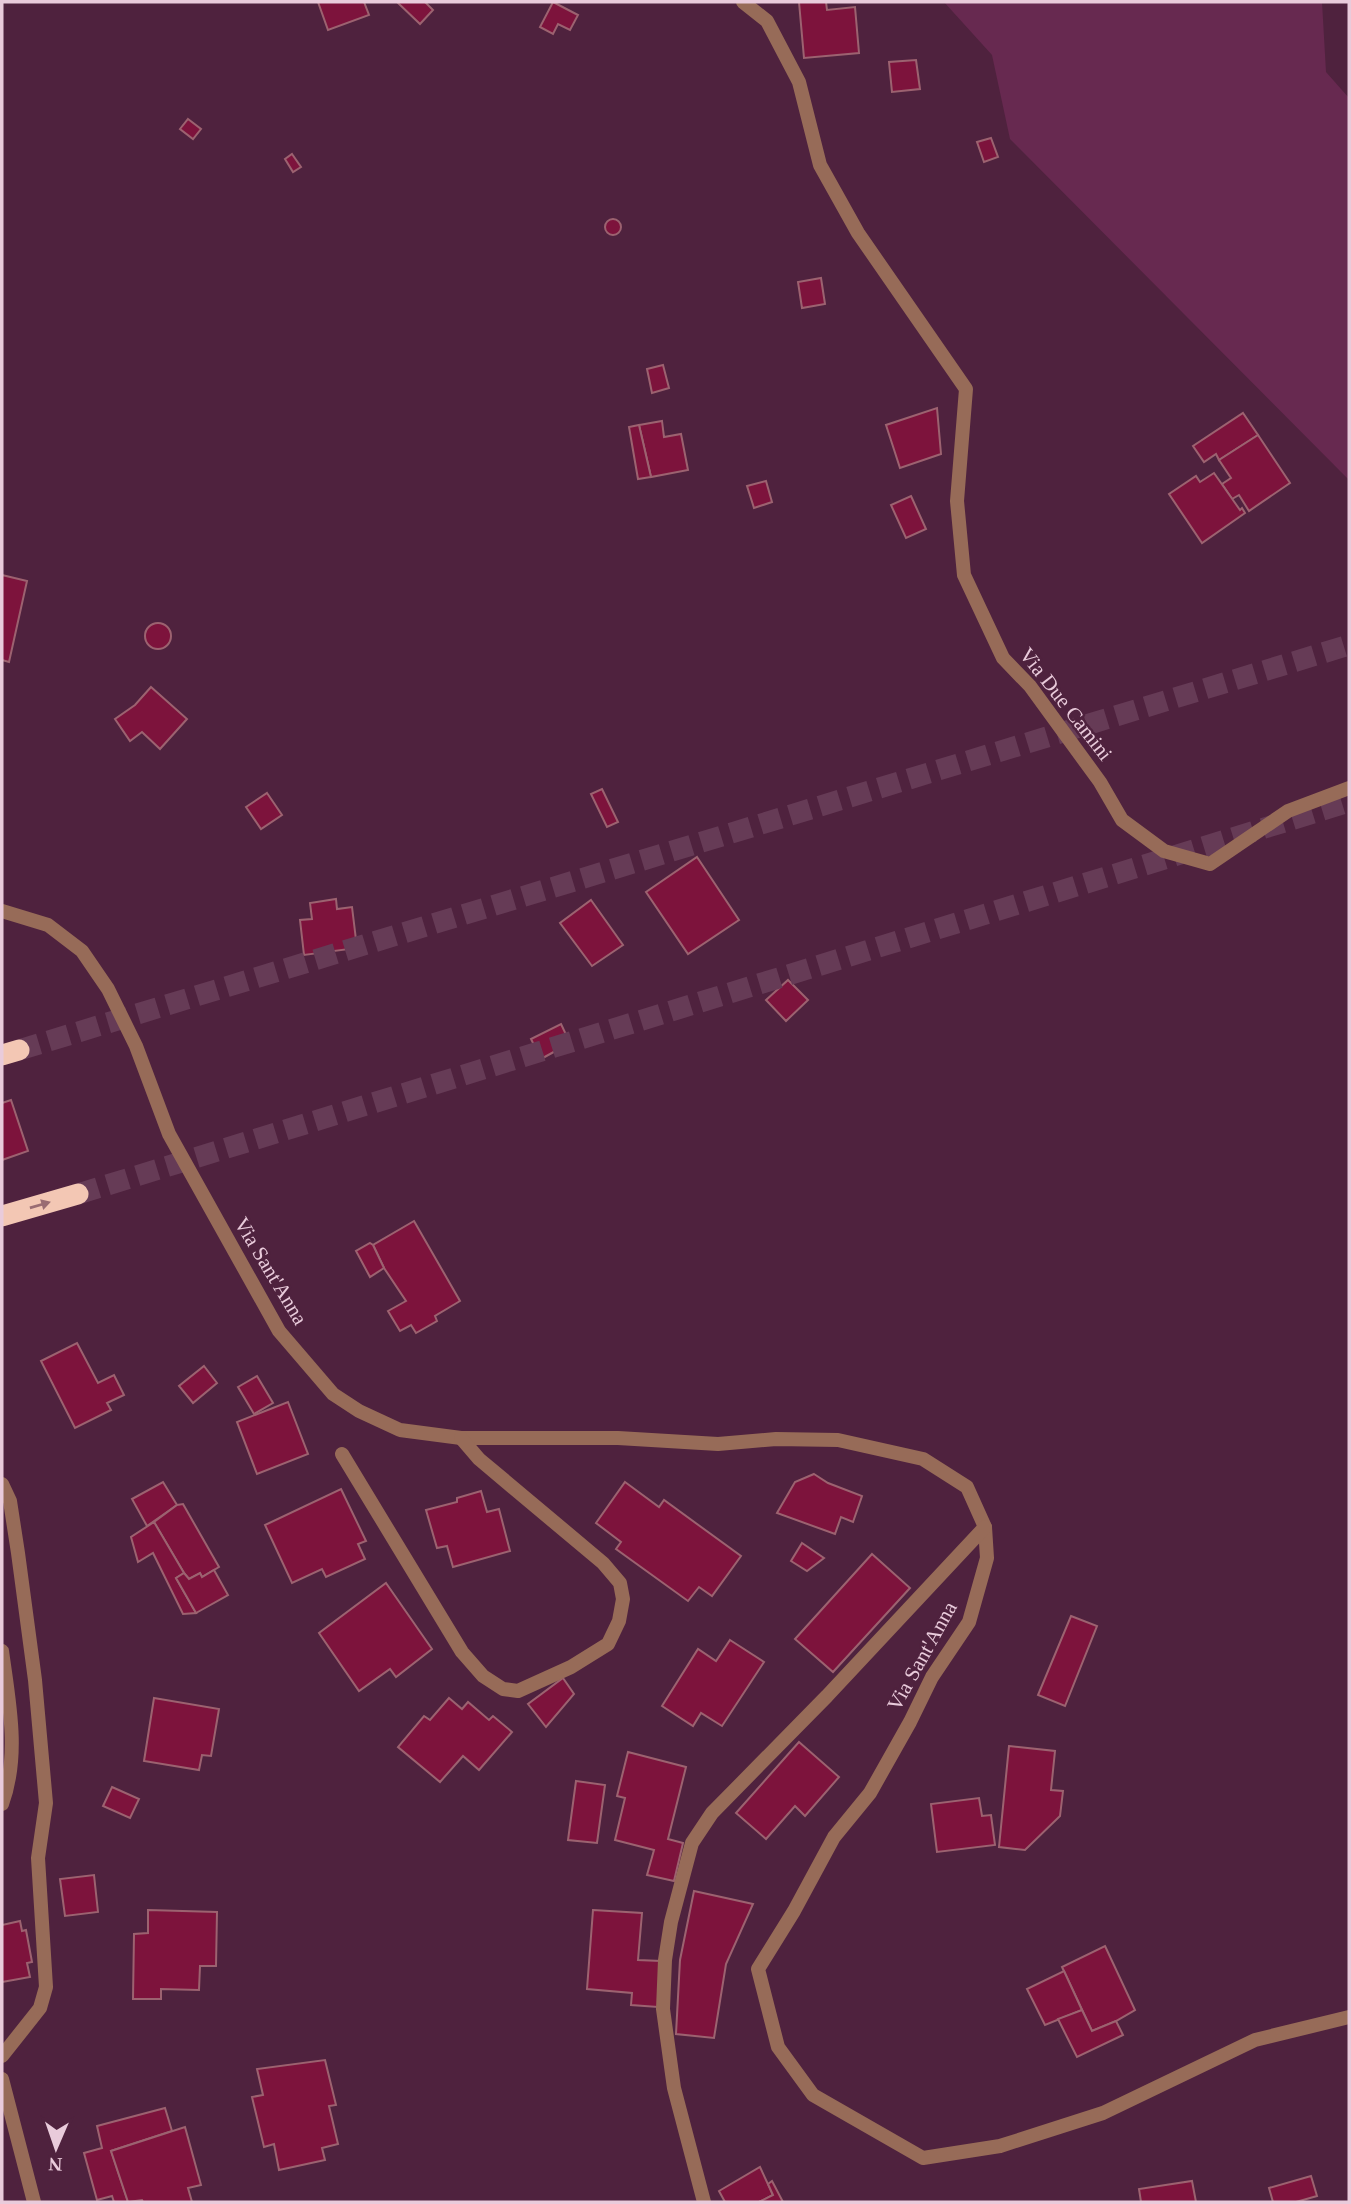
<svg xmlns="http://www.w3.org/2000/svg" width="1351" height="2204" viewBox="0 0 1351 2204" font-family="'Times New Roman',serif">
  <rect width="100%" height="100%" fill="#4f223e"/>
  <polygon fill="#672950" points="944,2 1322,2 1326,72 1349,98 1349,480 1010,139 992,55"/>
  <g fill="#7d133c" stroke="#9c6270" stroke-width="2">
    <polygon points="318,2 364,2 369,15 328,30"/>
    <polygon points="397,2 425,2 433,10 420,24"/>
    <polygon points="553,2 578,15 570,30 558,24 553,34 540,27"/>
    <polygon points="799,2 826,2 827,10 855,7 859,53 804,58"/>
    <polygon points="916,60 920,89 892,92 889,62"/>
    <polygon points="188,119 201,129 193,139 180,129"/>
    <polygon points="991,138 998,157 984,162 977,142"/>
    <polygon points="292,154 301,167 293,172 285,159"/>
    <circle cx="613" cy="227" r="8"/>
    <polygon points="821,278 825,304 802,308 798,282"/>
    <polygon points="663,365 669,388 652,393 647,369"/>
    <polygon points="937,408 941,454 900,468 886,425"/>
    <polygon points="1243,413 1258,435 1219,460 1216,454 1204,462 1193,446"/>
    <polygon points="662,421 664,437 681,434 688,470 651,477 639,425"/>
    <polygon points="639,425 651,477 638,479 629,427"/>
    <polygon points="1258,435 1290,483 1249,511 1239,495 1232,499 1222,484 1231,478 1219,460"/>
    <polygon points="1214,473 1240,510 1242,508 1245,513 1202,543 1169,494 1196,476 1200,482"/>
    <polygon points="766,481 772,502 754,508 747,486"/>
    <polygon points="911,496 926,529 906,538 891,505"/>
    <polygon points="2,575 27,581 9,662 2,660"/>
    <circle cx="158" cy="636" r="13"/>
    <polygon points="151,687 187,719 160,749 142,732 130,741 115,719 135,705"/>
    <polygon points="602,789 618,822 607,827 591,794"/>
    <polygon points="267,793 282,815 261,829 246,807"/>
    <polygon points="697,857 739,920 688,954 646,892"/>
    <polygon points="336,899 337,909 352,907 357,948 304,955 300,920 312,919 310,903"/>
    <polygon points="591,900 623,945 592,966 560,923"/>
    <polygon points="788,980 808,1000 786,1021 766,1000"/>
    <polygon points="561,1024 570,1043 541,1059 531,1039"/>
    <polygon points="11,1100 28,1151 2,1160 2,1103"/>
    <polygon points="414,1221 460,1301 435,1316 437,1321 416,1333 411,1325 400,1331 388,1311 406,1301 384,1268 373,1245"/>
    <polygon points="370,1243 373,1245 384,1268 370,1277 356,1251"/>
    <polygon points="77,1343 98,1383 114,1375 124,1395 107,1403 111,1410 75,1428 41,1361"/>
    <polygon points="204,1366 217,1383 193,1403 179,1386"/>
    <polygon points="257,1376 273,1403 254,1414 238,1387"/>
    <polygon points="288,1402 308,1454 257,1474 237,1422"/>
    <polygon points="814,1474 828,1483 862,1496 853,1522 841,1517 835,1534 777,1513 795,1482"/>
    <polygon points="163,1482 177,1505 147,1526 132,1499"/>
    <polygon points="625,1482 659,1507 664,1500 741,1556 712,1596 699,1587 688,1601 616,1549 621,1542 596,1523"/>
    <polygon points="341,1489 366,1541 358,1544 365,1559 326,1577 322,1569 292,1583 265,1525"/>
    <polygon points="481,1491 487,1512 499,1509 510,1551 453,1567 447,1546 437,1548 426,1510 457,1502 457,1498"/>
    <polygon points="183,1504 219,1567 202,1577 200,1573 189,1579 184,1573 154,1522 177,1505"/>
    <polygon points="154,1522 184,1573 176,1578 196,1613 183,1614 153,1553 138,1562 131,1537"/>
    <polygon points="802,1543 824,1558 807,1571 791,1561"/>
    <polygon points="872,1554 910,1588 833,1672 795,1639"/>
    <polygon points="214,1570 228,1595 196,1613 176,1578 184,1573 189,1579 200,1573 202,1577"/>
    <polygon points="386,1583 432,1649 396,1677 390,1669 359,1691 319,1633"/>
    <polygon points="1071,1616 1097,1626 1065,1706 1038,1695"/>
    <polygon points="730,1640 764,1662 722,1726 701,1713 693,1726 662,1706 698,1649 716,1661"/>
    <polygon points="563,1678 574,1694 546,1727 528,1704"/>
    <polygon points="154,1698 219,1709 211,1756 202,1755 199,1770 144,1761"/>
    <polygon points="449,1698 462,1709 468,1702 489,1720 493,1716 512,1732 479,1770 463,1756 440,1782 398,1747 424,1716 430,1720"/>
    <polygon points="799,1742 839,1777 805,1816 795,1806 766,1839 736,1813"/>
    <polygon points="1009,1746 1055,1751 1051,1790 1063,1791 1060,1816 1025,1850 999,1847"/>
    <polygon points="628,1752 686,1767 668,1839 683,1843 674,1881 647,1875 654,1850 615,1840 625,1798 617,1796"/>
    <polygon points="576,1781 605,1785 597,1843 568,1840"/>
    <polygon points="112,1787 139,1799 130,1818 103,1806"/>
    <polygon points="979,1798 982,1816 991,1815 995,1845 937,1852 931,1804"/>
    <polygon points="94,1875 98,1912 65,1916 60,1879"/>
    <polygon points="694,1891 753,1904 726,1964 714,2038 676,2034 680,1960"/>
    <polygon points="148,1910 217,1912 216,1966 200,1966 199,1990 161,1989 161,1999 133,1999 134,1934 148,1933"/>
    <polygon points="593,1910 642,1913 638,1960 661,1961 658,2007 631,2005 632,1993 587,1989"/>
    <polygon points="20,1921 22,1931 26,1930 32,1962 27,1963 30,1977 2,1982 2,1925"/>
    <polygon points="1105,1946 1135,2010 1116,2021 1092,2031 1062,1967"/>
    <polygon points="1064,1971 1082,2010 1045,2025 1027,1989"/>
    <polygon points="1082,2010 1092,2031 1116,2021 1123,2035 1077,2057 1058,2019"/>
    <polygon points="325,2060 336,2105 329,2106 338,2144 322,2148 325,2160 279,2170 274,2144 264,2147 252,2097 263,2095 257,2069"/>
    <polygon points="165,2108 172,2131 111,2151 128,2202 114,2202 112,2196 97,2200 84,2153 102,2148 97,2126"/>
    <polygon points="185,2127 201,2185 188,2188 192,2202 143,2202 142,2200 128,2202 111,2151"/>
    <polygon points="760,2167 773,2195 759,2202 725,2202 719,2191"/>
    <polygon points="1311,2176 1317,2196 1296,2202 1273,2202 1269,2188"/>
    <polygon points="772,2181 783,2202 759,2202 773,2195 768,2184"/>
    <polygon points="1192,2181 1196,2202 1141,2202 1139,2189"/>
  </g>
  <g fill="none" stroke-linecap="round" stroke-linejoin="round">
    <g stroke="#663b56" stroke-width="21" stroke-dasharray="21 10" stroke-linecap="butt">
      <polyline points="19,1050 1349,645"/>
      <polyline points="78,1194 1349,802"/>
    </g>
    <g stroke="#976b58" stroke-width="14">
      <polyline points="743,2 767,21 799,82 820,165 858,233 966,389 957,501 964,575 1003,658 1030,686 1100,782 1122,820 1164,851 1210,864 1288,811 1349,788"/>
      <polyline points="2,911 48,925 82,951 108,989 136,1046 169,1134 279,1331 333,1394 359,1411 400,1430 461,1438 618,1438 718,1444 776,1439 838,1440 923,1459 967,1487 985,1527 987,1558 969,1622 932,1677 910,1722 870,1793 834,1837 794,1911 758,1969 778,2047 813,2095 923,2158 1000,2146 1103,2113 1255,2040 1349,2017"/>
      <polyline points="342,1454 462,1652 483,1676 503,1689 518,1691 571,1667 608,1644 619,1621 623,1599 620,1583 603,1563 479,1459 461,1438"/>
      <polyline points="2,1484 10,1501 18,1553 35,1680 46,1803 38,1858 46,1987 40,2008 2,2056"/>
      <path d="M2 1651C9 1702 20 1755 2 1804"/>
      <polyline points="2,2079 34,2202"/>
      <polyline points="704,2202 674,2088 663,2009 665,1960 671,1922 692,1843 712,1813 827,1696 985,1527"/>
    </g>
    <g stroke="#f3c7b4" stroke-width="21">
      <polyline points="2,1055 19,1050"/>
      <polyline points="2,1216 78,1194"/>
    </g>
  </g>
  <defs><path id="oneway-solid" d="M-6-.8H1V-3.2L6.5 0L1 3.2V.8H-6Z" transform="scale(1.75)"/></defs>
  <use fill="#996c73" href="#oneway-solid" transform="translate(40 1205) rotate(-16)"/>
  <g text-anchor="middle" dominant-baseline="central" stroke-width="5" stroke-linejoin="round" paint-order="stroke">
    <g font-size="21" fill="#e9cbdb" stroke="#4f223e">
      <text transform="translate(1066 704) rotate(52)">Via Due Camini</text>
      <text transform="translate(271 1271) rotate(59)">Via Sant'Anna</text>
      <text transform="translate(922 1656) rotate(-61)">Via Sant'Anna</text>
    </g>
  </g>
  <rect width="1351" height="2204" fill="none" stroke="#e9cbdb" stroke-width="7"/>
  <g transform="translate(56 2148) rotate(182)" stroke="#4f223e" stroke-width="5" paint-order="stroke">
  <path d="M0-5L12 26L0 18L-12 26Z" fill="#e9cbdb"/>
  <text y="-10" font-size="19" font-weight="bold" text-anchor="middle" fill="#e9cbdb">N</text>
  </g>
</svg>
